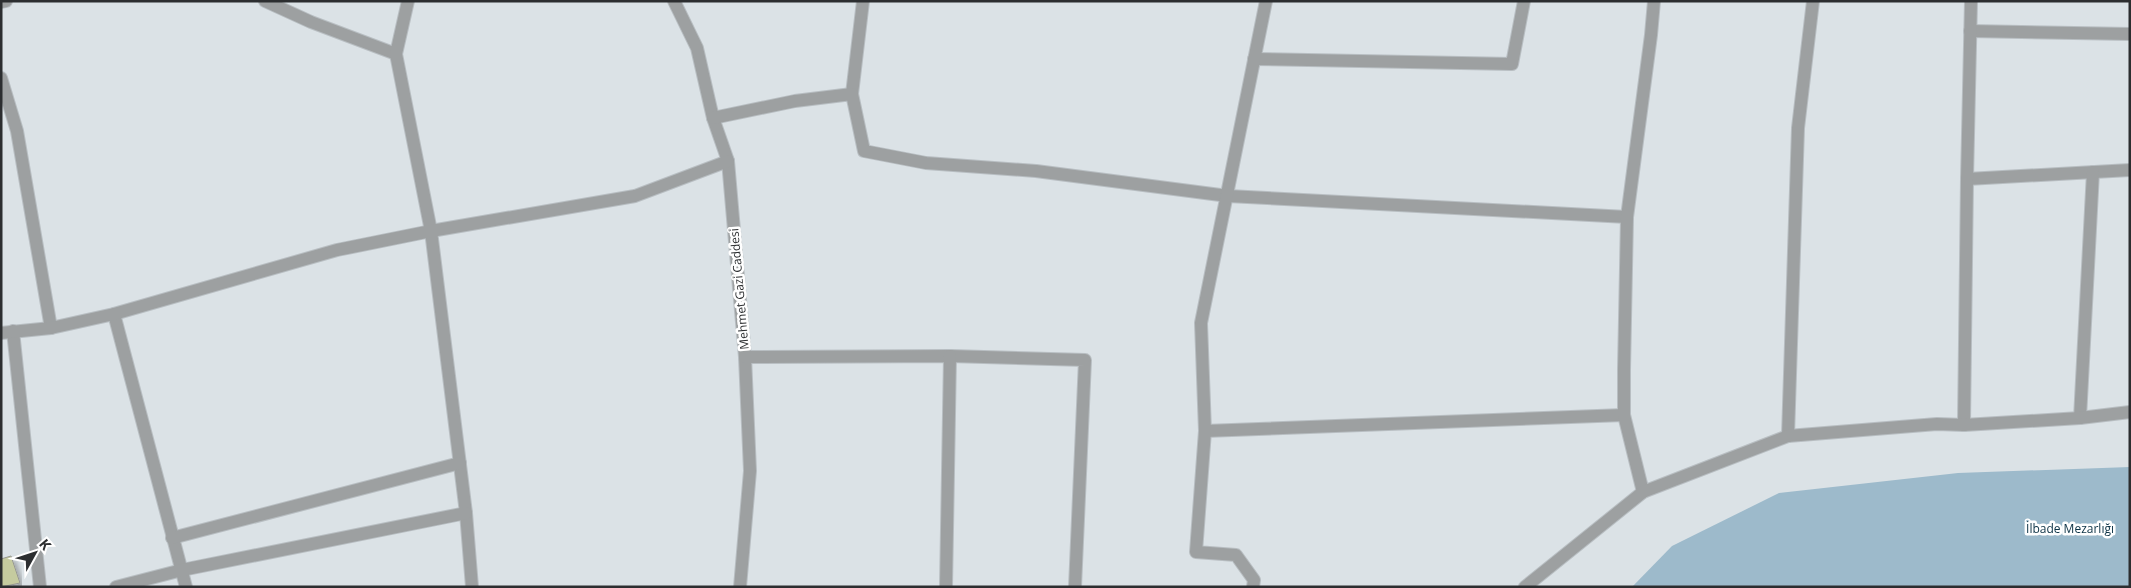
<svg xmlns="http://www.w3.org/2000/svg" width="2131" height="588" viewBox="0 0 2131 588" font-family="'Open Sans',sans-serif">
  <defs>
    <filter id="shadow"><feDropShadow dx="4.5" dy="4.5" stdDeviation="2.5" flood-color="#0004"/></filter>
  </defs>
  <rect width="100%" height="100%" fill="#dbe2e6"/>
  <polygon fill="#9dbacb" points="2130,467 2130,587 1632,587 1672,546 1779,493 1958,473"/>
  <polygon fill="#c5cb9f" stroke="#979892" filter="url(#shadow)" points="11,556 20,583 1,587 1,559"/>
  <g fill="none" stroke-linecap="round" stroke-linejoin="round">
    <defs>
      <g id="minor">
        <polyline points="265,1 311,22 396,54"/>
        <polyline points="408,1 396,54 431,231 466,513 472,587"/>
        <polyline points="674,1 697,48 713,118 728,161 745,357 750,471 740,587"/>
        <polyline points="1,2 6,1"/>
        <polyline points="1970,31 2130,34"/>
        <polyline points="1254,59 1512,64 1524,1"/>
        <polyline points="1,78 17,131 51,328"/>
        <polyline points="852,94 863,1"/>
        <polyline points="713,118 795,101 852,94 864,151 926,163 1036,171 1228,196 1627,217"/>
        <polyline points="1967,179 2130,170"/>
        <polyline points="114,314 186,587"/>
        <polyline points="13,331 40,587"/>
        <polyline points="1,333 51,328 114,314 337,250 431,231 635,196 728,161"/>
        <polyline points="745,357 950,356 1085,360 1075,587"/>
        <polyline points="2080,418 2093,172"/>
        <polyline points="1964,425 1967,179 1971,1"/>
        <polyline points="1205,431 1624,415"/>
        <polyline points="1788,436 1798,128 1813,1"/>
        <polyline points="1643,492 1624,415 1624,370 1627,217 1651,35 1654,1"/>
        <polyline points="172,538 460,463"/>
        <polyline points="116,587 182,570 466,513"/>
        <polyline points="946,587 950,356"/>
        <polyline points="1253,587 1254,580 1236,555 1196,552 1205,431 1201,323 1266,1"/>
        <polyline points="1525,587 1643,492 1788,436 1937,424 1964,425 2080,418 2130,412"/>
      </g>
    </defs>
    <use href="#minor" stroke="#b8bec2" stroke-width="14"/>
    <use href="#minor" stroke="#9da0a1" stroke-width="12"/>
  </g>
  <g text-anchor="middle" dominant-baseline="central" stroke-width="5" stroke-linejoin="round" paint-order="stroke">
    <g font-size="12" fill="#2c2e30" stroke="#fff">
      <text transform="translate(739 289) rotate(-95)">Mehmet Gazi Caddesi</text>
    </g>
    <g font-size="12" fill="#0c3245" stroke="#fff">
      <text x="2070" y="528">İlbade Mezarlığı</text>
    </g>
  </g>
  <rect width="2131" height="588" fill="none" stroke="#2c2e30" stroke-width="5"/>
  <g transform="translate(35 553) rotate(50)" stroke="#ffffff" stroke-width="4" paint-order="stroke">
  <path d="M0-4L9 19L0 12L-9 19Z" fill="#2c2e30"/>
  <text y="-8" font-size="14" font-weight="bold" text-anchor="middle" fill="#2c2e30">K</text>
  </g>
</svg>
